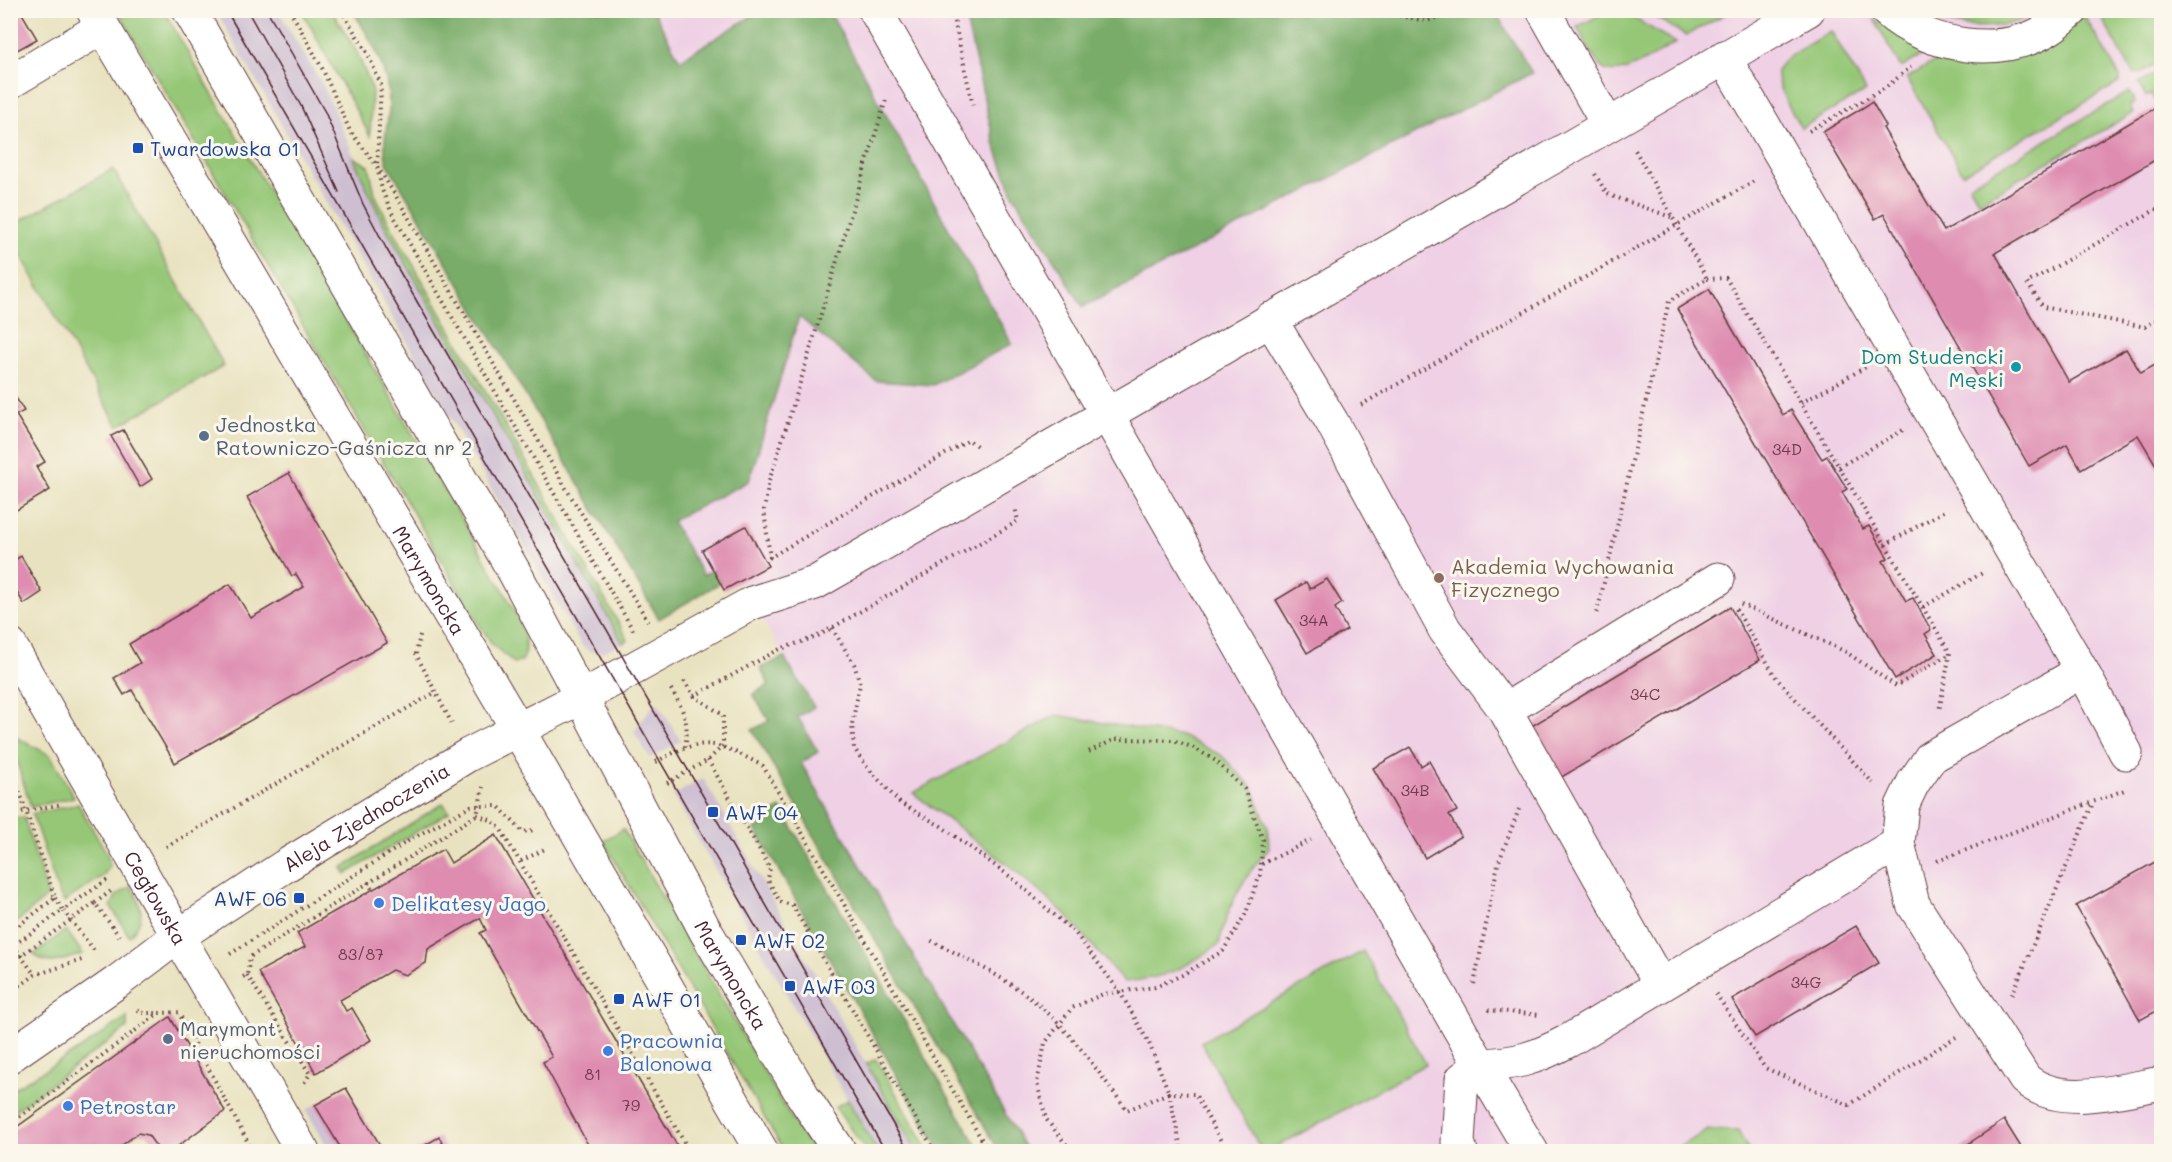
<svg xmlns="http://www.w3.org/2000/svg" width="2172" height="1162" viewBox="0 0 2172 1162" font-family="Mali,sans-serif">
  <rect width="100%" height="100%" fill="#fbf7ec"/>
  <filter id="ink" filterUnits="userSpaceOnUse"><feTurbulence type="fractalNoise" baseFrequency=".0167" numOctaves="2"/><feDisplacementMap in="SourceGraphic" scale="12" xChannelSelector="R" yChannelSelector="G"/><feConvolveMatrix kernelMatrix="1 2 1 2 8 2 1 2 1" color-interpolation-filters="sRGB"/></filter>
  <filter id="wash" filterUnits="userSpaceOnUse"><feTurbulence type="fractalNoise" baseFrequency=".008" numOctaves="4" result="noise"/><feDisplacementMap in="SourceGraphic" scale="24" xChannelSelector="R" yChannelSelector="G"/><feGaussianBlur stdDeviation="1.35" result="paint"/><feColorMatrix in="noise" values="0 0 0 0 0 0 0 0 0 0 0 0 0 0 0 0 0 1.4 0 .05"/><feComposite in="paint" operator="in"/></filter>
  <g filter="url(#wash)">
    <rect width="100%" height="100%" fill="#e9e2c0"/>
    <polygon fill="#efd0e5" points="363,11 2161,11 2161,1151 1027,1151 800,763 798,717 814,707 740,582 724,590 713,571 703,575"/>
    <g fill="#cdbed2">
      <polygon points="216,11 278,11 323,85 382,221 623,643 603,652 590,652 582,646"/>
      <polygon points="657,702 681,741 650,758 634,732 645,715"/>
      <polygon points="703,778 866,1064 917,1151 877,1151 673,796"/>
      <polygon points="346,1088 383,1150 380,1152 330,1151 306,1110"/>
    </g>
    <g fill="#95c777" stroke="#707351" stroke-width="1.5">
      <path d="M118 11H164C270 196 382 377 487 563 499 584 537 637 522 661L514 663 492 644 475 618Z"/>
      <polygon points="302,11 332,11 357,52 372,89 370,136"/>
      <path d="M1607 11H1622L1676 43C1659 52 1619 82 1602 68 1592 59 1584 39 1577 27Z"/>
      <polygon points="1645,11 1731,11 1686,36"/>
      <path d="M1922 11H2043C2006 31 1958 33 1922 11Z"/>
      <polygon points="2098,11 2161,11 2161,61 2140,73 2133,73"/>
      <polygon points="2085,17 2120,77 2120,82 1963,174 1907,78 1943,56"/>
      <polygon points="1874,19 1930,51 1901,68"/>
      <path d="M1831 31 1866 91 1801 128C1762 60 1769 69 1831 31Z"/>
      <polygon points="2161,70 2161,96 2154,100 2151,94 2146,97 2139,83"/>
      <polygon points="2129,92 2135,102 2130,105 2133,113 1979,202 1969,185"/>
      <polygon points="353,157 369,166 375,194 387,219 628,640 623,643 382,221"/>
      <polygon points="113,169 224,366 118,426 10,236 11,226"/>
      <path d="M1056 715 1182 736 1221 755 1252 787 1268 828 1269 849C1243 876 1227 907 1219 944 1184 969 1167 978 1124 982L1065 914 1012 868 913 793Z"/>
      <polygon points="10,734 50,755 74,797 31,807 11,743"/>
      <polygon points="443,803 449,812 346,874 342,868"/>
      <polygon points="78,804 108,855 110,866 103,876 64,902 59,894 32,814"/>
      <polygon points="24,817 48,896 11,927 11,818"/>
      <polygon points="623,829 788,1113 813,1151 784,1151 603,841"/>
      <path d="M131 886C142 904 147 920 129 936L111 907 116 896Z"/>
      <path d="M66 930 83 954C65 959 48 969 34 954Z"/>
      <polygon points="1363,951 1426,1064 1269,1151 1262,1151 1201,1042"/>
      <polygon points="127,1017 127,1028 11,1113 11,1090 80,1049"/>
      <polygon points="876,1059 929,1151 917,1151 866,1064"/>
      <polygon points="848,1100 877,1151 866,1151 835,1107"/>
      <polygon points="1708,1130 1738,1131 1749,1151 1672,1151"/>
    </g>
    <g fill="#78ac68" stroke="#61664a" stroke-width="1.5">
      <path d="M353 11H653L680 60 760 11H829L1012 344 933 385 876 381 799 317 749 481 672 521 703 575 713 570 720 583 659 619 387 163C381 145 388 126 389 107 390 71 371 40 353 11Z"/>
      <polygon points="964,11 1495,11 1532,73 1083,307 1013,194 995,146"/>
      <polygon points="784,657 814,707 798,717 818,752 801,763 1027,1151 999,1151 752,730 769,721 753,694 769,685 760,668"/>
      <polygon points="781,808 980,1151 941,1151 921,1118 755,829 772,819 770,814"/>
    </g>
    <g id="blocks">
      <g fill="#de8cb0">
        <polygon points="10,10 20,10 37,39 10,54"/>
        <polygon points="1872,102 1886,126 1883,128 1944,231 2162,104 2162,156 1995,253 2069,382 2126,349 2141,373 2162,361 2162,475 2138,435 2081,469 2067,444 2029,466 1884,214 1875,219 1823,132"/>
        <polygon points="1709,289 1783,415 1791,410 1822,459 1827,456 1847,489 1842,492 1863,529 1869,526 1888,558 1883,561 1906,601 1913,598 1931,630 1925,634 1937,654 1895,679 1677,309"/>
        <polygon points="13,393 24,411 16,415 45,462 36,467 50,490 10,514 10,394"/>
        <polygon points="123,430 152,479 140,487 111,436"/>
        <polygon points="289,473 387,643 175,763 132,690 124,695 114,678 140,663 129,644 230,584 251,618 304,587 296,574 292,576 247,497"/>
        <polygon points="746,526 768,566 724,590 702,550"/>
        <polygon points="21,556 42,592 24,604 10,581 10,563"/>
        <polygon points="1327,579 1342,603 1335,608 1347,630 1307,653 1276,600 1306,582 1310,589"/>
        <polygon points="1730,607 1760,660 1560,778 1530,727"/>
        <polygon points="1410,747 1421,766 1429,761 1457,811 1449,815 1461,836 1425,858 1373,768"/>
        <polygon points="496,835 607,1026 681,1152 592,1152 543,1062 552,1057 480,933 486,930 480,918 428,949 426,963 405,975 392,970 340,1000 346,1011 352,1008 371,1040 316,1073 258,972 305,947 297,933 443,849 451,863"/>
        <polygon points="2162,858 2162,1008 2140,1020 2076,906"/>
        <polygon points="1856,926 1879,963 1755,1037 1732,999"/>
        <polygon points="170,1017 225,1111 170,1152 160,1152 148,1135 138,1133 113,1152 10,1152 10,1132"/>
        <polygon points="346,1088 383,1150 380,1152 343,1152 315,1105"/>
        <polygon points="2004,1120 2024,1152 1956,1152"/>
        <polygon points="439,1137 447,1152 413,1152"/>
      </g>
    </g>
  </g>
  <g filter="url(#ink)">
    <use href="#blocks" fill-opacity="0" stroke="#623c41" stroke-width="1.5"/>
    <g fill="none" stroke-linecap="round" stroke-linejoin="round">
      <defs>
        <g id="minor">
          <path d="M875 10 1480 1065C1517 1064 1536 1058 1568 1041L1898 843"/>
          <polyline points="1543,10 1608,125"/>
          <path d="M1886 10C1928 48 2002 59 2050 28 2058 23 2065 16 2072 10"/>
          <polyline points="1724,57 2082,671 2126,753"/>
          <polyline points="10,82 103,27"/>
          <polyline points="1270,319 1332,422 1445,630 1505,710 1660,984"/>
          <path id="s1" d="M10 645 303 1152"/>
          <path d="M2082 671 1931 757 1913 783 1902 806 1898 843 1913 904 2025 1079C2060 1109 2120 1090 2162 1083"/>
          <polyline points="1505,710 1718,579"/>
          <path id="s2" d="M10 1056 117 982 177 937 285 866 468 755 582 697 752 603 815 583 1808 10"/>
          <polyline points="1461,1152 1458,1142 1462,1079 1480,1065 1532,1152"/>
        </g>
        <g id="major">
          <path id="s3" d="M93 10 517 728 762 1152"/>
          <path id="s4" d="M189 10 516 575 705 930 803 1096 840 1152"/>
        </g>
      </defs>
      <use href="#minor" stroke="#623c41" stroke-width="35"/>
      <use href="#major" stroke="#623c41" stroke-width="35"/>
      <g stroke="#623c41" stroke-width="4" stroke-dasharray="1.5 4.5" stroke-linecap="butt">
        <polyline points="290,10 323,70 350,131 377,166 397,198 567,490 648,621"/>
        <polyline points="341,10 368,54 381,85 377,166 382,190 392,213 633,630"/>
        <polyline points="952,10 973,106"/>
        <polyline points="1370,10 1426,21 1470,10"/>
        <polyline points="921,19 925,10"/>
        <polyline points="1809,131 1885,88 1911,67"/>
        <polyline points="1595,174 1607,194 1671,217"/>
        <polyline points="2162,206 2027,283 2043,307 2145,327 2162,316"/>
        <polyline points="1707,279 1726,278 1950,653 1939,711"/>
        <polyline points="1801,403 1866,367"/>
        <polyline points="1361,405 1756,180"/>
        <polyline points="1839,467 1903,430"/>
        <polyline points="1885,545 1947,509"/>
        <polyline points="769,558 969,440 978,447"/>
        <path d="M770 558 764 510 769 481C810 355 846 227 886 100"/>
        <polyline points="1741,604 1846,652 1896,686 1950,654"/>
        <polyline points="1923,607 1984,572"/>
        <polyline points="1736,609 1777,679 1873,783"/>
        <polyline points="1597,613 1669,301 1707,279 1635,150"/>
        <path d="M832 628 854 664 860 684 852 724 854 748 867 767 900 803 941 826 1012 878 1076 934 1120 992 1149 1043 1169 1093 1127 1110C1105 1081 1083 1049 1058 1023 1022 985 975 963 930 940"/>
        <polyline points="420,635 416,654 452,724"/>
        <path d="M671 689C683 709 690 723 685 747"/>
        <polyline points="694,696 780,649 816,637 1018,521 1015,507"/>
        <polyline points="708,760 770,868 768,880 780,902 792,905 935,1152"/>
        <path d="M656 762C704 735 716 741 763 766L989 1152"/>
        <polyline points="10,763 55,898 10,932"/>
        <polyline points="667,783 708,760 723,746 723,715 694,696 684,681"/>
        <polyline points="10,814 63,804"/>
        <polyline points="477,815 491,820 500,828 690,1152"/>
        <polyline points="166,847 436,692"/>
        <polyline points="521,861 547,848"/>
        <polyline points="1937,861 2127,789"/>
        <polyline points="1262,864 1311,840"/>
        <polyline points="368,882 372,889"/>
        <polyline points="55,898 63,910 107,880"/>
        <polyline points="95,903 111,891"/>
        <polyline points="10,941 35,975"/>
        <polyline points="10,948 63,910 96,953"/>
        <polyline points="230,954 413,838 471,806 498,806 523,832 534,830"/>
        <polyline points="10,963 95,903 119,936"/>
        <polyline points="247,975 310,1074 304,1083"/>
        <polyline points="243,977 247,975 250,957 477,815 483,787"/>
        <polyline points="1474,984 1498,864 1519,809"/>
        <polyline points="10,993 35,975 85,959"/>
        <polyline points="1716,994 1765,1068 1849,1105 1956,1037"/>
        <polyline points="2012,995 2093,803"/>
        <polyline points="138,1010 140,1013 159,1013"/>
        <polyline points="1488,1010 1541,1015"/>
        <polyline points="181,1017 252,1150 260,1145"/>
        <polyline points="10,1124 159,1013 182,1012"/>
        <polyline points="1076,1152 1065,1143 1046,1119 1037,1083 1045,1043 1072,1008 1103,994 1155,987 1182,975 1223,951 1245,915 1260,875 1263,840 1244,789 1216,761 1194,748 1173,740 1116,739 1088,752"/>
        <polyline points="1171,1152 1181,1148 1169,1093 1195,1094 1227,1152"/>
      </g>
      <use href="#minor" stroke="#fff" stroke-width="33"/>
      <use href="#major" stroke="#fff" stroke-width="33"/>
      <g stroke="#4a1f2b" stroke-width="1.5">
        <polyline points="226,10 886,1152"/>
        <polyline points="247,10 301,106 339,192"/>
        <polyline points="267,10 325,112 363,204 386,248 909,1152"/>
      </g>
    </g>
  </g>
  <g fill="#1a4fb4" stroke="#fbf7ec" stroke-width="2">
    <rect x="132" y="142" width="12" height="12" rx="3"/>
    <rect x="707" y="806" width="12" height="12" rx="3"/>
    <rect x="293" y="892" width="12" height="12" rx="3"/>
    <rect x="735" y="934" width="12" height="12" rx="3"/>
    <rect x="784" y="980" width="12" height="12" rx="3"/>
    <rect x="613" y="993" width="12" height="12" rx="3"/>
  </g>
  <circle fill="#0f9aa8" stroke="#fbf7ec" stroke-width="2" cx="2016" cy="367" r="6"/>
  <g fill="#5c6f8a" stroke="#fbf7ec" stroke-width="2">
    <circle cx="204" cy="436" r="6"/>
    <circle cx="168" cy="1039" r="6"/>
  </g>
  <circle fill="#8d6e63" stroke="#fbf7ec" stroke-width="2" cx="1439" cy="578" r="6"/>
  <g fill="#3f7fe0" stroke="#fbf7ec" stroke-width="2">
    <circle cx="379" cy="903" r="6"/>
    <circle cx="608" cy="1051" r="6"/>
    <circle cx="68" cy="1106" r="6"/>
  </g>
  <g text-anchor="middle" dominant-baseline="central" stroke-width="6" stroke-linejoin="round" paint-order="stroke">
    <g font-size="16" fill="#6f3a4c">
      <text x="1787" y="448">34D</text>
      <text x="1314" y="619">34A</text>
      <text x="1645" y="693">34C</text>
      <text x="1415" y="789">34B</text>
      <text x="361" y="953">83/87</text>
      <text x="1806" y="981">34G</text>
      <text x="593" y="1073">81</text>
      <text x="631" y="1104">79</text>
    </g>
    <g font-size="20" fill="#164399" stroke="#fbf7ec" text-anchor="start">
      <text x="150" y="148">Twardowska 01</text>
      <text x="725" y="812">AWF 04</text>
      <text x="287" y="898" text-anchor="end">AWF 06</text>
      <text x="753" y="940">AWF 02</text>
      <text x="802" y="986">AWF 03</text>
      <text x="631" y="999">AWF 01</text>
    </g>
    <g font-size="20" fill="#0d838f" stroke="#fbf7ec" text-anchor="end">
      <text x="2004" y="356">Dom Studencki<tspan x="2004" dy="23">Męski</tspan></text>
    </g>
    <g font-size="20" fill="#4e5e75" stroke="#fbf7ec" text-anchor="start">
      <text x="216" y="424">Jednostka<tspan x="216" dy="23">Ratowniczo-Gaśnicza nr 2</tspan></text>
      <text x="180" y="1028">Marymont<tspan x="180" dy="23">nieruchomości</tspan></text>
    </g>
    <g font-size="20" fill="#785e54" stroke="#fbf7ec" text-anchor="start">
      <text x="1451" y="566">Akademia Wychowania<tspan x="1451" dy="23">Fizycznego</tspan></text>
    </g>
    <g font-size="20" fill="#4a1f2b" stroke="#fbf7ec">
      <text stroke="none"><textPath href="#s3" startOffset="662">Marymoncka</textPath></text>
      <text stroke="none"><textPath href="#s2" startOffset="429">Aleja Zjednoczenia</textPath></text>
      <text stroke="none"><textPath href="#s1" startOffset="292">Cegłowska</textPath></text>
      <text stroke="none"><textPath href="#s4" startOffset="1107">Marymoncka</textPath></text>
    </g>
    <g font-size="20" fill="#366cbe" stroke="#fbf7ec" text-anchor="start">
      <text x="391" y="903">Delikatesy Jago</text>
      <text x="620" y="1040">Pracownia<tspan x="620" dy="23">Balonowa</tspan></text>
      <text x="80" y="1106">Petrostar</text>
    </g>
  </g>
  <rect width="2172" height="1162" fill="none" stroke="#fbf7ec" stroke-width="36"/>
</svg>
